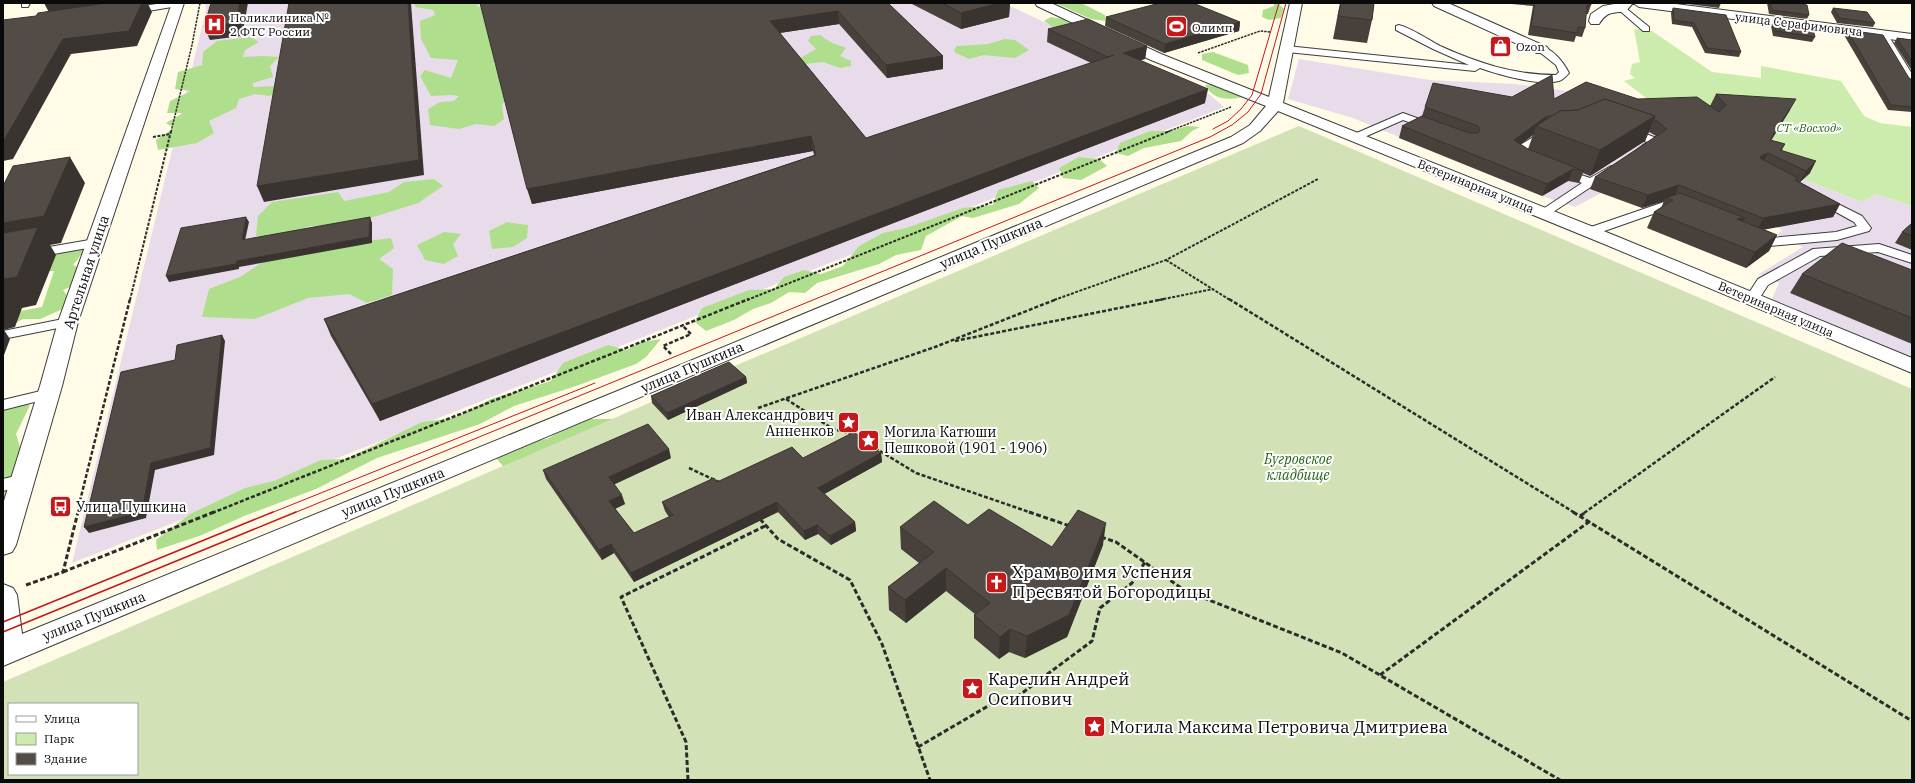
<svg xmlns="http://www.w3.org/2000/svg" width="1915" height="783" viewBox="0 0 1915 783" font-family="'IBM Plex Serif',serif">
  <rect width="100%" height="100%" fill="#fffbe7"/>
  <g fill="#e9dcea">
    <polygon points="205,3 1004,3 1103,50 1209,94 1224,107 72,563 206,10"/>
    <polygon points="1299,59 1430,80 1516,84 1581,93 1862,202 1876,194 1912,206 1912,358 1771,301 1779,283 1759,274 1803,247 1777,235 1782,230 1694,186 1601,193 1575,207 1542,196 1353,118 1288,99"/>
  </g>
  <polygon fill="#ccecae" points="1634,29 1652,31 1712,72 1761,78 1761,66 1841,81 1864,116 1880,123 1912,127 1912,206 1876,194 1862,202 1734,153 1659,108 1624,81 1635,78 1630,74 1632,64 1640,62"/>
  <g fill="#afde8c">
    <polygon points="415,3 478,3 477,6 491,14 503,56 493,64 505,72 511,93 502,105 504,119 494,126 476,124 459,129 430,125 428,109 440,102 454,101 459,96 451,95 431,96 420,76 425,70 451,78 458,60 431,58 421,39 420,21 435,15 433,10 415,7"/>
    <polygon points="1055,3 1081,3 1105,15 1106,21 1091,19"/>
    <polygon points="1274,3 1278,3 1284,9 1281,18 1269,20 1262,17 1263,10 1274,6"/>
    <polygon points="1051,17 1063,19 1084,31 1066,36 1044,21"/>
    <path d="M821 35C828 43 837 44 846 48L840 56 851 61V66L840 68 823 62 806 64 799 59 816 49 808 41 811 36Z"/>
    <polygon points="251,37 259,42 245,50 243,57 262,56 279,57 270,66 273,77 253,83 253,87 275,86 278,90 270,96 255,94 239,99 236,108 209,121 214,133 197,143 158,150 156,140 174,128 166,123 183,113 167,113 170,101 191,91 175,89 178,72 202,65 203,52 217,41"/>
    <polygon points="1005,39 1015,40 1029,50 1015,58 984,55 969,59 954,52 956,46 988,44"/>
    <polygon points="1213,52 1248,65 1249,73 1238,75 1202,60 1202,54"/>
    <path d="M1226 82 1247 96C1232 100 1214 102 1205 85Z"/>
    <polygon points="1187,126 1200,127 1192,131 1181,141 1144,148 1128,156 1116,153 1120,143 1150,131 1172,131"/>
    <polygon points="1079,157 1099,159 1107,166 1081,180 1063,178 1059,168"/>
    <polygon points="434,179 443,186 418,203 348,225 310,226 285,236 256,236 258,216 272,202 338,192 344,201 389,192 404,182"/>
    <polygon points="1032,181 1039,188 1019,204 973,218 962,216 926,236 921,250 896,255 879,264 817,283 805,293 789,292 771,303 753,309 734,320 706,331 695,322 702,308 749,290 774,289 784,277 804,270 821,274 843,266 859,246 883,233 906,228 963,208 993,205 998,190"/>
    <polygon points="507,222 528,225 527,238 513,247 492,249 489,231"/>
    <polygon points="444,232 461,234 453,244 458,256 444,264 425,260 417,245"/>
    <polygon points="391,238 394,248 379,259 393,269 392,295 367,303 349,294 308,298 255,319 202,317 209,289 240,277 272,256 343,244"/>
    <polygon points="81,247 84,251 73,265 91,273 89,279 63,290 69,298 65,308 40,319 23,319 3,329 7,309 21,311 42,307 54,271 11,272 3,265"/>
    <polygon points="661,339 646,357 636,364 576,386 514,406 480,424 377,458 316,489 244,516 202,535 157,550 156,540 190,514 245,488 274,481 321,460 346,459 422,422 454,418 491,399 551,381 563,363 608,345 627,350 641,342"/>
    <polygon points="3,404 30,405 16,434 24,460 15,490 3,499"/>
    <polygon points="583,419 628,419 508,472 496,458 524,442 547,439"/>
  </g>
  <path fill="#d3e1b7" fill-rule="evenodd" d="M1299 126 1912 389V780H3V682L730 368ZM9 704H137V774H9Z"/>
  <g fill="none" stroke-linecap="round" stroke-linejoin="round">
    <defs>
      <g id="service">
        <polygon points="22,3 30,3 28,7 22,7"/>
        <polygon points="163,3 182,3 178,6 130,14 126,11 130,8"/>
        <polygon points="1622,5 1649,27 1649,31 1643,31 1619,10 1618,8"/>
        <path d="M1399 25C1413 29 1427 39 1440 46 1478 63 1514 75 1556 75L1559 72 1556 65 1537 50 1539 48C1551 45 1564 63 1569 73 1566 76 1563 80 1559 81 1538 86 1500 75 1480 68L1475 71 1287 52 1282 49 1287 46 1469 65 1433 49 1396 30V26Z"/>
        <polygon points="1884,32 1888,35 1912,74 1912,85 1907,82 1880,35"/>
        <polygon points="1403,113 1436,125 1437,127 1432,130 1403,120 1360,139 1356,140 1351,137 1352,135"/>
        <polygon points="1628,127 1659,139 1660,141 1646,152 1638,152 1637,150 1647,142 1624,132 1623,130"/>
        <path d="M1548 128 1553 131 1552 133 1524 152 1530 157 1529 159C1522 161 1515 157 1511 152L1512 150Z"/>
        <polygon points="1611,166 1617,169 1615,171 1547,216 1539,216 1537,213 1582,183 1558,174 1556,172 1558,170 1566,170 1590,178"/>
        <polygon points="1820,195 1862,216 1871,228 1869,231 1837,240 1770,246 1751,239 1749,236 1755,232 1771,238 1836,232 1857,226 1854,222 1816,201 1814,199 1816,197"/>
        <polygon points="1673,199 1685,203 1687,206 1681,210 1673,207 1593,235 1585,235 1583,232 1585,229"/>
        <polygon points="95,239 99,240 101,243 99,246 3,263 3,255"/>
        <polygon points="1879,244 1912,255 1912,263 1878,252 1820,256 1768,285 1757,302 1747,302 1745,299 1758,279 1813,249"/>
        <polygon points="68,318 73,319 75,322 73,325 3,339 3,331"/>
        <polygon points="49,389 54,391 57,394 54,397 3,410 3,400"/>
        <polygon points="23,474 29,476 31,480 29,484 3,491 3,479"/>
      </g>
      <g id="minor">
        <polygon points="1035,3 1051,3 1161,54 1269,97 1290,3 1302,3 1283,103 1616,236 1912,358 1912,373 1604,244 1278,111 1260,131 1243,143 3,666 3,584 13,588 17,595 22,634 615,392 1231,137 1250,125 1266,106 1151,60 1037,6"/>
        <polygon points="1432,3 1448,3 1547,47 1549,50 1547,53 1537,53 1434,6"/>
        <path d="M1620 3H1668L1912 34V42L1639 7 1633 3 1626 11C1612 14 1608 10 1599 24H1591L1589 21 1591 14 1603 6Z"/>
      </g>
      <polygon id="tertiary" points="172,3 184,3 78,322 62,386 16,545 12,552 3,555 3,504 40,386 58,322"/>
    </defs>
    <use href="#service" stroke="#3d3d3d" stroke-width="2"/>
    <use href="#minor" stroke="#3d3d3d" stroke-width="2"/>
    <use href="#tertiary" stroke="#3d3d3d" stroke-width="2"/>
    <g stroke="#2c2c2c" stroke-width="1.5" stroke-dasharray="2.5 1" stroke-linecap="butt">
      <polyline points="1198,53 1260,31 1271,32"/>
      <polyline points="171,132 192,45 200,3"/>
      <polyline points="1167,132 1231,107"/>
    </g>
    <g stroke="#2c2c2c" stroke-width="2" stroke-dasharray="3 1.5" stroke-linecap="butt">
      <polyline points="153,137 170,134"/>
      <polyline points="1166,260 1230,300"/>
      <polyline points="130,300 171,131"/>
      <polyline points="747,300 1170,131"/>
      <polyline points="1054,300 1166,260 1318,179"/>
      <polyline points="1159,300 1213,289"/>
    </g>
    <g stroke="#2c2c2c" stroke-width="2.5" stroke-dasharray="4 2" stroke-linecap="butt">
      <polyline points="1229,299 1575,513"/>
      <polyline points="955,341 1164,299"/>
      <polyline points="671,354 663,346 691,334 682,325"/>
      <polyline points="786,399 833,429 852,434"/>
      <polyline points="758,408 935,347 1057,299"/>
      <polyline points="875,448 916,473 1032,513"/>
      <polyline points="689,468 721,483"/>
      <polyline points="77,513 130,299"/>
      <polyline points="212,513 749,299"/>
      <polyline points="1584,513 1775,377"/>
    </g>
    <g stroke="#2c2c2c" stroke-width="3" stroke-dasharray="5 2.5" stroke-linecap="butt">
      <polyline points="1029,512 1070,526"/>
      <polyline points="1573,512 1912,721"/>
      <polyline points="1580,516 1586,512"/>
      <polyline points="760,519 778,539 850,580 882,644 930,780"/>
      <polyline points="1101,537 1116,542 1184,590 1342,653 1560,780"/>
      <polyline points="63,572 214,512"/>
      <polyline points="26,585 63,572 78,512"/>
      <polyline points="1380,675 1590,521"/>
      <polyline points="918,747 1000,699 1014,699 1092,641 1100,608 1132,583 1145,562"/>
      <polyline points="688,780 686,742 621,597 767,525"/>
    </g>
    <use href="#service" fill="#fff" fill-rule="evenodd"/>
    <use href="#minor" fill="#fff" fill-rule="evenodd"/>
    <use href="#tertiary" fill="#fff" fill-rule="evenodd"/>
    <g stroke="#c4181b" stroke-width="1">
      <polyline points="1213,129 1228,121 1241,109 1252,95 1279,3"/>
      <polyline points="271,513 595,383"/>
      <polyline points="294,513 1210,137 1232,125 1248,112 1261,94 1286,3"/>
    </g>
    <g stroke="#c4181b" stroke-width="1.5">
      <polyline points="3,622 273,512"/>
      <polyline points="3,632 296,512"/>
    </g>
  </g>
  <g fill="#47403b" fill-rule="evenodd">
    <polygon points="480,3 888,3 943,56 943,69 887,78 839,24 780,33 866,138 1091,63 1047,42 1048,29 1147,46 1145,59 1140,60 1205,103 380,421 331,336 324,319 814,155 813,151 532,204"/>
    <polygon points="910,3 1010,3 1009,17 961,29"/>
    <polygon points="1340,3 1374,3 1372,20 1367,43 1333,39"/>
    <polygon points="1500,3 1591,3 1591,5 1588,14 1586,14 1585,28 1582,37 1576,36 1574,42 1528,35 1533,6"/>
    <polygon points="1680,3 1721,3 1719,8"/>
    <polygon points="1767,3 1800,3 1809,15 1807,19 1769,14"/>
    <polygon points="1673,8 1741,52 1739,57 1705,53 1692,27 1672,24 1671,13"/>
    <polygon points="1833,8 1875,23 1873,27 1837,23 1831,12"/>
    <polygon points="1106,17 1240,22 1239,31 1164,53 1105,26"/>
    <polygon points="1774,21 1815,37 1812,42 1773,36 1771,26"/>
    <polygon points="1847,30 1912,80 1912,112 1888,110 1844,35"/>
    <polygon points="1897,38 1912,40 1912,71 1894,43"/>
    <path d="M1716 94 1790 110 1771 140 1785 144 1782 150 1810 173 1800 182 1840 204 1833 217 1763 229 1777 235 1769 251 1746 268 1647 228 1654 212 1661 208 1664 201 1642 208 1590 189 1595 177 1656 136 1651 133 1649 132 1645 141 1590 176 1583 173 1579 183 1568 181 1542 196 1399 138 1402 126 1422 116 1425 107 1512 97 1554 99H1638L1712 108 1710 106ZM1533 135 1528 149 1520 144Z"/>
    <polygon points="1912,223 1912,250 1895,243 1902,232"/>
    <polygon points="1912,270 1912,344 1790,293 1802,274"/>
    <polygon points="746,377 747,383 668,420 652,403 651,396"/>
    <polygon points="881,453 882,462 824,494 855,522 856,531 831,545 818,534 805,540 778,512 634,582 614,553 602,560 546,479 543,470 671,458 614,484 625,504 615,509 634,533 669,517 665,511 662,502 717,482 803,458"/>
    <polygon points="968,525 1052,547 1103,545 1067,637 1025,658 1009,652 999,659 974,638 974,615 975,614 946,591 906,623 889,610 888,587 919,563 901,549 900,527"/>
  </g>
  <g fill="#3a3430">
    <polygon points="44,3 152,3 148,4 152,12 137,46 71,54 13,159 3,161 3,142 52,18"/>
    <polygon points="240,3 248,3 242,36 210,40 204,27"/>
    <polygon points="408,3 411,3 424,175 264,202 257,186"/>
    <polygon points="1000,3 1010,3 1009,17 961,29 961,13"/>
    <polygon points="838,11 839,24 772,34 770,21"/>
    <polygon points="1240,22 1239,31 1164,53 1165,44"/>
    <polygon points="1147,46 1145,59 1121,66 1123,53"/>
    <polygon points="943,56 943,69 887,78 886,65"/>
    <polygon points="1208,89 1205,103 380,421 372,404"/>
    <polygon points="1796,99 1790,110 1764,152 1770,140"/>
    <polygon points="1547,116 1543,128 1536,126 1533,135 1510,152 1514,140"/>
    <polygon points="1655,116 1645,141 1590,176 1600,150"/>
    <polygon points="811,136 813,151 532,204 527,189"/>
    <polygon points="1768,153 1762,165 1754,168 1761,156"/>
    <polygon points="70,157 85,183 61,243 50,245 56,255 36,305 22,308 15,327 4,330 10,339 4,355 3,356 3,223"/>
    <polygon points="1816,161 1810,173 1799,183 1806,171"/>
    <polygon points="1573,169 1568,181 1542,196 1547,184"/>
    <polygon points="1679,185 1674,198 1666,198 1664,201 1642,208 1648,195"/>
    <polygon points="1840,204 1833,217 1757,231 1763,218"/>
    <polygon points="246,217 249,222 244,245 242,240"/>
    <polygon points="370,217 372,223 372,243 239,267 239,269 169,282 166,276 237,261"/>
    <polygon points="1745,218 1736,234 1737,219"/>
    <polygon points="1777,235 1769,251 1746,268 1755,252"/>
    <polygon points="222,335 225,341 214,455 155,470 146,518 89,533 84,527 151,463"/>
    <polygon points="746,377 747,383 668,420 667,413"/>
    <polygon points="669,449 671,458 611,486 609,477"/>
    <polygon points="881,453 882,462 819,497 818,488"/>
    <polygon points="622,495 625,504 612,510 609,501"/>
    <polygon points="777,502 778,512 634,582 631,573"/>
    <polygon points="855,522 856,531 831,545 830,536"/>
    <polygon points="1106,523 1103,545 1067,637 1025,658 1027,636"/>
    <polygon points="817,525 818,534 805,540 804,531"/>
    <polygon points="611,544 614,553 602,560 599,550"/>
    <polygon points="946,568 946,591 906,623 905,600"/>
    <polygon points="1010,629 1009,652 999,659 1000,637"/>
  </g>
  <g fill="#534b45" stroke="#3a3430">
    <polygon points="106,3 142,3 129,31 63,39 3,142 3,20 36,16 38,13"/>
    <polygon points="211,3 240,3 236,23 204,27"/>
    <polygon points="289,3 408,3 419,160 257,186"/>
    <polygon points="480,3 888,3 943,56 886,65 838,11 770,21 866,138 1114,55 1108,57 1048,29 1088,19 1147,46 1123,53 1208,89 372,404 324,319 816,155 811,136 527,189"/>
    <polygon points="942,3 1000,3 961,13"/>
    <polygon points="1160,3 1193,3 1240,22 1165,44 1106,17"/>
    <polygon points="1341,3 1374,3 1372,20 1338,16"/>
    <polygon points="1535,3 1591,3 1591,5 1587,5 1585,28 1578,27 1577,33 1531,26"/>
    <polygon points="1770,3 1800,3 1800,4 1807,5 1809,15 1772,10"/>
    <polygon points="1673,8 1726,15 1741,52 1707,48 1694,23 1674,20"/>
    <polygon points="1833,8 1867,12 1875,23 1840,18"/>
    <polygon points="1774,21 1812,26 1815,37 1776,31"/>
    <polygon points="1847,30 1883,35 1909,78 1912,80 1912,107 1891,105"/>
    <polygon points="1897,38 1912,40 1912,62"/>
    <polygon points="1552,75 1554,99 1586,82 1638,99 1697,97 1719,112 1726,105 1716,94 1796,99 1770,140 1785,144 1780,150 1816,161 1806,171 1768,153 1761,156 1760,158 1798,178 1795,180 1840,204 1763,218 1679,185 1648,195 1595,177 1667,129 1657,121 1654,120 1655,116 1605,99 1578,110 1560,111 1552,116 1547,116 1514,140 1528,149 1584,171 1573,169 1547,184 1402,126 1422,116 1469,133 1478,133 1480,130 1478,126 1425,107 1433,83 1512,97"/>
    <polygon points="1605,99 1655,116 1600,150 1536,126 1560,111 1578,110"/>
    <polygon points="70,157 44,216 3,223 3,186 13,166"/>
    <polygon points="1680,193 1745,218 1737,219 1777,235 1755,252 1654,212 1673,200 1666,198"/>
    <polygon points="246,217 242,240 370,217 369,237 237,261 236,264 166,276 181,228"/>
    <polygon points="1912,223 1912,236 1902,232"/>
    <polygon points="38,227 17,277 3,279 3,233"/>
    <polygon points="1842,243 1912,270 1912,318 1802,274"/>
    <polygon points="222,335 210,448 151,463 142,512 84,527 121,372 175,360 177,345"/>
    <polygon points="729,362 746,377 667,413 651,396"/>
    <polygon points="648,424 669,449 609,477 622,495 609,501 634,533 673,515 662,502 714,478 717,482 792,447 803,458 854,432 881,453 818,488 855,522 830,536 817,525 804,531 777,502 631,573 611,544 599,550 543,470"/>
    <polygon points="934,501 968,525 989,509 1052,547 1078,510 1106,523 1069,615 1027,636 1010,629 1000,637 974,615 990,603 946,568 905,600 888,587 934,552 900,527"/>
  </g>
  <defs>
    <symbol id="hospital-square" viewBox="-11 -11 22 22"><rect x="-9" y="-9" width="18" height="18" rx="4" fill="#c4181b" stroke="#fff"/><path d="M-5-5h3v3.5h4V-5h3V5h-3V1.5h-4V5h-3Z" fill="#fff"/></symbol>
    <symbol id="stadium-square" viewBox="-11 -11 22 22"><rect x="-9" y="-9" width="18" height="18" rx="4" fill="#c4181b" stroke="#fff"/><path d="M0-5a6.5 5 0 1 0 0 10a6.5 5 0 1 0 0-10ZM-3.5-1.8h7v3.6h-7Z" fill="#fff"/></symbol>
    <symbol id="shop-square" viewBox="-11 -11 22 22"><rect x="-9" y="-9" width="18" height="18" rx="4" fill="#c4181b" stroke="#fff"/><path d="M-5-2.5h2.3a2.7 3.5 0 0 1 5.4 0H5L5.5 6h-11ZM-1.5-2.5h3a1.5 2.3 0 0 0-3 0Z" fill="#fff"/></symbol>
    <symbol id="sight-square" viewBox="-11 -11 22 22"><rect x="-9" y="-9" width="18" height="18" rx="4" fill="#c4181b" stroke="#fff"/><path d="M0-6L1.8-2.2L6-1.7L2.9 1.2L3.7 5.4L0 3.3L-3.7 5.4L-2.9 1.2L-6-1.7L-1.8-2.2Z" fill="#fff"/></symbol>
    <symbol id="bus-square" viewBox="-11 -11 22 22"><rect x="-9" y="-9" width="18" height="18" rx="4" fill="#c4181b" stroke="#fff"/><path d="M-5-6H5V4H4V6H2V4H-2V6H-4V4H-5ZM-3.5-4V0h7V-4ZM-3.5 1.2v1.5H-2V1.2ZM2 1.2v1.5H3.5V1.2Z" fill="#fff"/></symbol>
    <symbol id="church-square" viewBox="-11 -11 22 22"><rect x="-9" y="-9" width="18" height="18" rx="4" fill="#c4181b" stroke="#fff"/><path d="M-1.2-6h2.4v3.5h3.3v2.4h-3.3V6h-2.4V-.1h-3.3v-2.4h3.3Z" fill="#fff"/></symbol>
  </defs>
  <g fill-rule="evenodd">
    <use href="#hospital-square" x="202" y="12" width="25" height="25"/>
    <use href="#stadium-square" x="1164" y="14" width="25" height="25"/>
    <use href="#shop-square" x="1488" y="34" width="25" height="25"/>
    <use href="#sight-square" x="836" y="410" width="25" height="25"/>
    <use href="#sight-square" x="856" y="428" width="25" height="25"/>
    <use href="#bus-square" x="48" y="494" width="25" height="25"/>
    <use href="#church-square" x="984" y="570" width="25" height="25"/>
    <use href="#sight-square" x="960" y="676" width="25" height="25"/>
    <use href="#sight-square" x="1082" y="714" width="25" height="25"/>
  </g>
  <g text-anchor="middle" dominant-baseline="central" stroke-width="4" stroke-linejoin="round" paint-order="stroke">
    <g font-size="12" fill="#0a0a0a" stroke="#fff" text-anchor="start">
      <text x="230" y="17">Поликлиника №<tspan x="230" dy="14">2 ФТС России</tspan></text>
      <text x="1192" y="27">Олимп</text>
      <text x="1516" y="46">Ozon</text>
    </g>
    <g font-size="12" fill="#0a0a0a" stroke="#fff">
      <text transform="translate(1799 24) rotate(7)">улица Серафимовича</text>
      <text transform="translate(1476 186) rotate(22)">Ветеринарная улица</text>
      <text transform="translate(1776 309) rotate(23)">Ветеринарная улица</text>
    </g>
    <g font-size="12" font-style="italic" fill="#256616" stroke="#fff">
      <text x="1809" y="127">СТ «Восход»</text>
    </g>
    <g font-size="14" fill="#0a0a0a" stroke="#fff">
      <text transform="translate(991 243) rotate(-23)">улица Пушкина</text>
      <text transform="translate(86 272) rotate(-72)">Артельная улица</text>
      <text transform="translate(692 367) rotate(-23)">улица Пушкина</text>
      <text transform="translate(393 492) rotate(-22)">улица Пушкина</text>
      <text transform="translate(94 616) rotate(-22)">улица Пушкина</text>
    </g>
    <g font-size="14" fill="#0a0a0a" stroke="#fff" text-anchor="start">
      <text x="834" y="415" text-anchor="end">Иван Александрович<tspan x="834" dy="16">Анненков</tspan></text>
      <text x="884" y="432">Могила Катюши<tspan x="884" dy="16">Пешковой (1901 - 1906)</tspan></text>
      <text x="76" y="507">Улица Пушкина</text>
    </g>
    <g font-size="14" font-style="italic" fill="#256616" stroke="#fff">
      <text x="1298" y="459">Бугровское<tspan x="1298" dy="16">кладбище</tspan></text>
    </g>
    <g font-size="17" fill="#0a0a0a" stroke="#fff" text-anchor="start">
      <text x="1012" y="572">Храм во имя Успения<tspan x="1012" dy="20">Пресвятой Богородицы</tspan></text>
      <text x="988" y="679">Карелин Андрей<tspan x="988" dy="20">Осипович</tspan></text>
      <text x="1110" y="727">Могила Максима Петровича Дмитриева</text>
    </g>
  </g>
  <rect width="1915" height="783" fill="none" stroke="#0a0a0a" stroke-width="8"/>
  <rect x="8" y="703" width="130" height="72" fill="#ffffff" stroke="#9d9d9d"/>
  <rect x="16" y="716" width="20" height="6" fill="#ffffff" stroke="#9d9d9d"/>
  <text x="44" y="723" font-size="12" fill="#0a0a0a">Улица</text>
  <rect x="16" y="733" width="20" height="12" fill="#ccecae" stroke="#9d9d9d"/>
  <text x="44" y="743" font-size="12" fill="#0a0a0a">Парк</text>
  <rect x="16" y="753" width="20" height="12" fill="#534b45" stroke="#9d9d9d"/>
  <text x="44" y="763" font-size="12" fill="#0a0a0a">Здание</text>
</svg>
